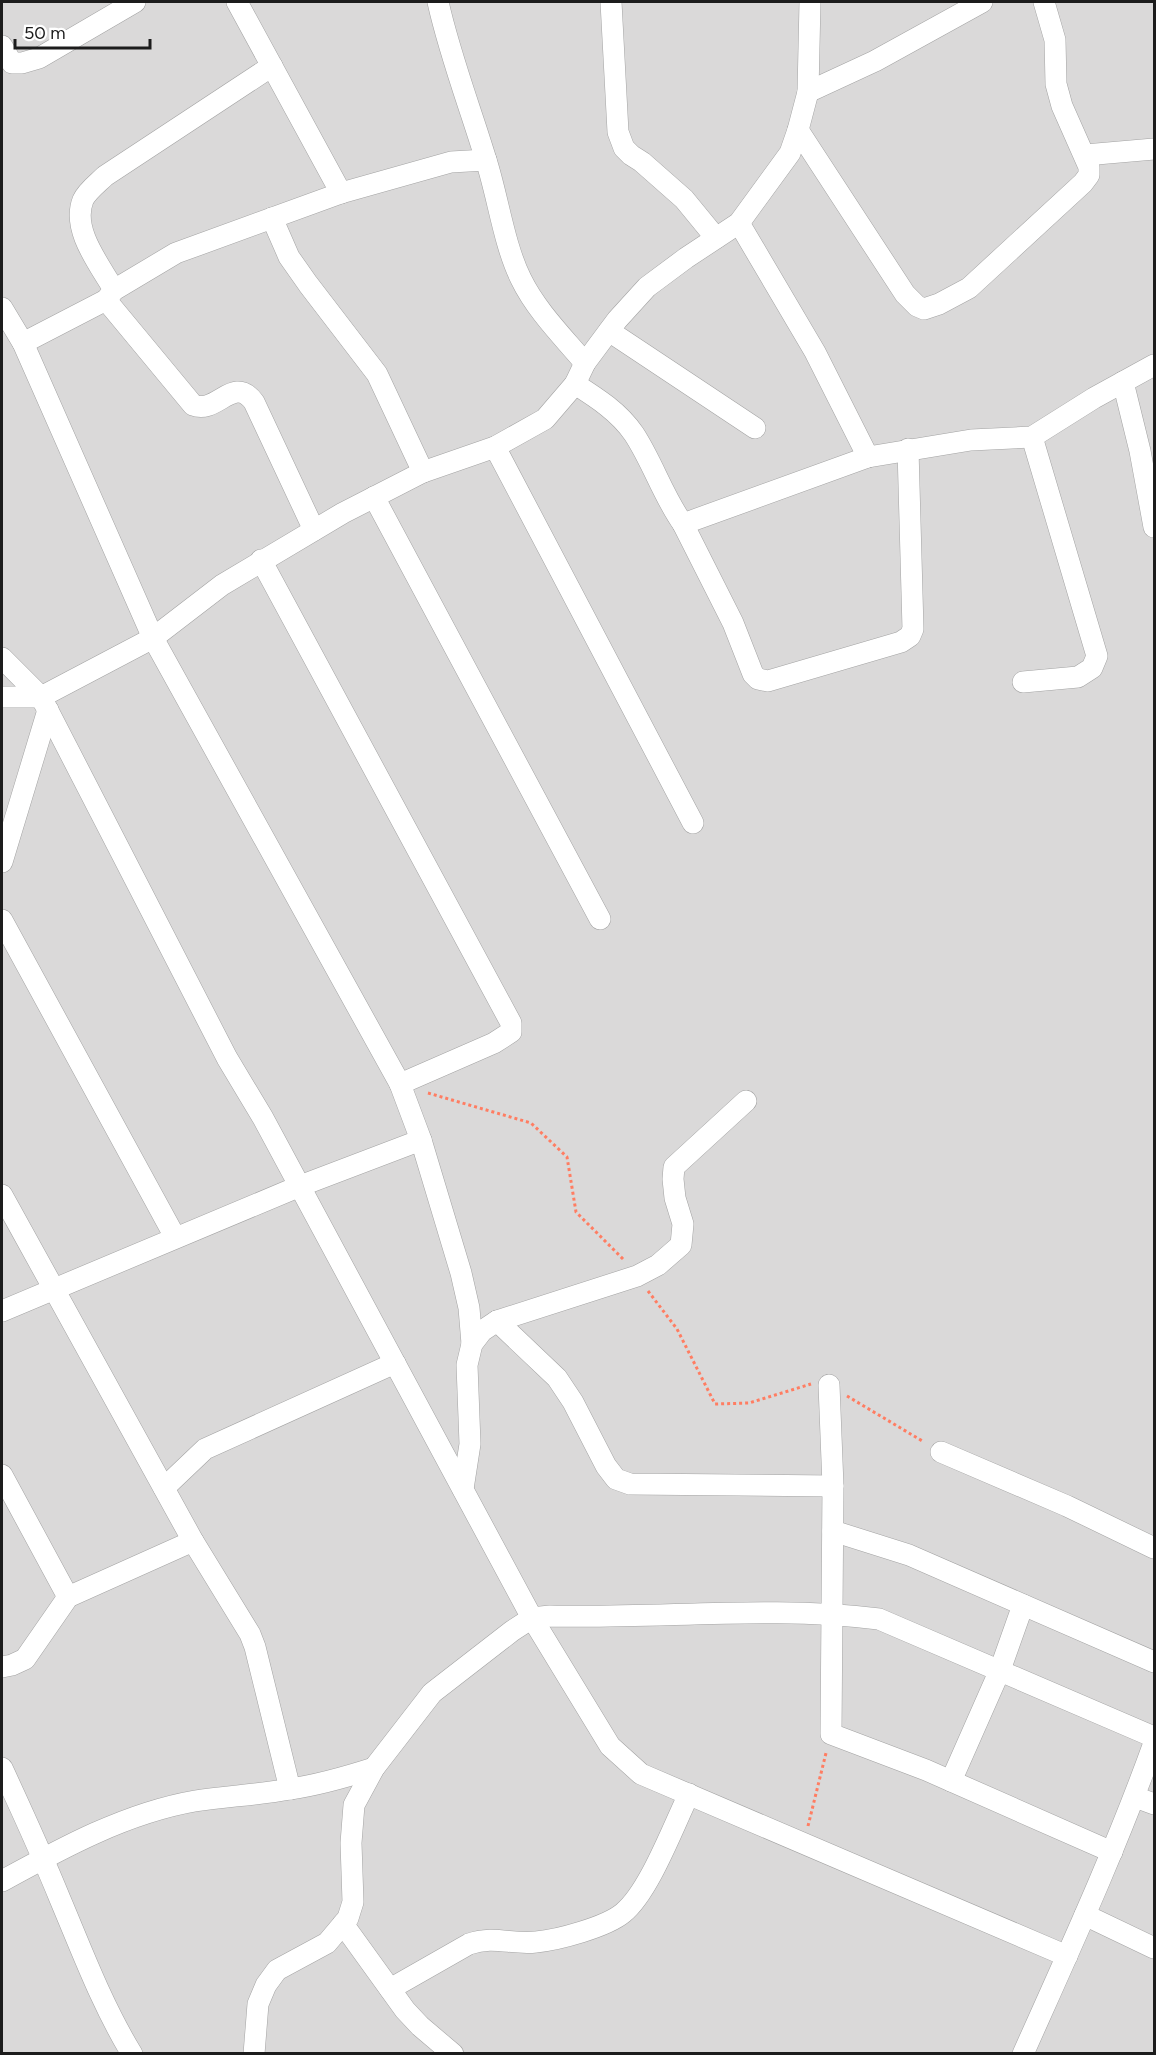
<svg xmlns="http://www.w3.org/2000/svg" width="1156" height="2055" viewBox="0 0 1156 2055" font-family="Figtree,sans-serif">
  <rect width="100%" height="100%" fill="#eeebe1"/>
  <rect fill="#dad9d9" x="2" y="2" width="1152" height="2051"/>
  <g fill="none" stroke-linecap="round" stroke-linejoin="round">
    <defs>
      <g id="minor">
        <polyline points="237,2 341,193"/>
        <path d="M438 2C450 56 470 107 486 160 498 197 504 245 521 279 536 310 563 337 585 363"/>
        <polyline points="611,2 618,132 624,148 631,155 642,162 684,199 716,238"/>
        <polyline points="2,46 12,63 22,63 39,58 135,2"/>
        <polyline points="808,92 875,61 982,2"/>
        <polyline points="798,130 905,294 917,306 924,309 939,304 969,288 1083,183 1089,175 1089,167 1062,106 1056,84 1055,40 1044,2"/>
        <polyline points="1085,155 1154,149"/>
        <polyline points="272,218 289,257 308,284 377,374 423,472"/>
        <polyline points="739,223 815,352 868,457"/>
        <path d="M114 290C100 265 71 230 83 200 87 191 98 183 105 176L272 66"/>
        <path d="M106 300 193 405C217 415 233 374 254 402L314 530"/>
        <polyline points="2,308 23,343 153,638 400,1084 421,1140 300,1186 2,1311"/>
        <polyline points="609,331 755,428"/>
        <polyline points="23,343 106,300 114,290 176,253 341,193 451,162 486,160"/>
        <polyline points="1123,382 1140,451 1154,527"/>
        <path d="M575 384C597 398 619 412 634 434 653 463 663 496 683 524L868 457 971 440 1032 437 1094 398 1154 365"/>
        <polyline points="495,447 693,823"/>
        <polyline points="374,497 600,919"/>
        <polyline points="683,524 733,623 753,674 758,679 768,681 901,642 910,636 913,629 908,449"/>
        <polyline points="261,560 511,1023 511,1032 494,1043 400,1084"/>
        <polyline points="2,658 41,697 227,1058 263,1118 532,1618 610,1746 641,1774 1067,1956"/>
        <polyline points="1023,682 1078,677 1092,668 1097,656 1032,437"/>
        <polyline points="2,697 41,697 153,638 222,585 343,513 423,472 495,447 545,419 575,384 585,363 617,320 647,287 686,258 739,223 790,153 798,130 808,92 810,2"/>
        <polyline points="2,862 48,710"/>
        <polyline points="2,920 175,1237"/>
        <polyline points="421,1140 461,1273 469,1308 472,1344"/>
        <polyline points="2,1195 193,1541 250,1634 255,1647 290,1789"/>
        <polyline points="497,1321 557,1378 573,1402 606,1466 616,1479 630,1484 833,1486"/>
        <polyline points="829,1385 833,1486 831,1734 926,1770 1112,1852"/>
        <polyline points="941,1452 1067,1506 1154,1548"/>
        <polyline points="2,1475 68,1597"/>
        <polyline points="164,1488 205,1449 395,1363"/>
        <polyline points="463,1489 470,1444 467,1365 472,1344 482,1331 497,1321 637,1276 658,1265 681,1245 683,1224 675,1198 673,1179 674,1167 746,1101"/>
        <polyline points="833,1531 909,1555 1154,1662"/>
        <polyline points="2,1667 12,1665 25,1659 68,1597 193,1541"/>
        <path d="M2 1768C22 1811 42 1855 60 1899 82 1951 102 2005 132 2054"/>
        <polyline points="951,1781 1000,1670 1023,1605"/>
        <polyline points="1135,1797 1154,1804"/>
        <path d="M2 1881C62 1848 126 1813 195 1801 226 1796 258 1795 290 1789 318 1785 346 1777 374 1768"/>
        <polyline points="1085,1915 1154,1948"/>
        <polyline points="343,1924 405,2010 420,2026 453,2054"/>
        <path d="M390 1989 469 1944C494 1935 512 1945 536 1942 558 1940 606 1927 623 1913 649 1892 673 1827 689 1794"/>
        <path d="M254 2054 258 2004 266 1985 277 1970 327 1943 348 1918 353 1902 351 1843 354 1805 374 1768 432 1693 512 1631 532 1618 550 1616C660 1619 770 1605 879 1619L1154 1737"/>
        <path d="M1023 2054C1069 1951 1116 1849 1154 1743"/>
      </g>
    </defs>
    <use href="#minor" stroke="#a3a3a3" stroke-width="22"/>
    <g stroke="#ff7d62" stroke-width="3" stroke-dasharray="3 3" stroke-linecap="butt">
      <polyline points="428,1093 531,1123 567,1157 576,1212 624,1260"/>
      <polyline points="648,1291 677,1329 715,1404 749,1403 811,1384"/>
      <polyline points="847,1396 924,1442"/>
      <polyline points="808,1826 826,1753"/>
    </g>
    <use href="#minor" stroke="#fff" stroke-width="21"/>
  </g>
  <rect width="1156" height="2055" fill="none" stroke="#1c1c1c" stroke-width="6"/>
  <path d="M15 39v9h135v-9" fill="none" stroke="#1c1c1c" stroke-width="3"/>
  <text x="24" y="39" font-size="18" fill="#1c1c1c" stroke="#ffffff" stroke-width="4.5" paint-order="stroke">50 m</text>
</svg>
